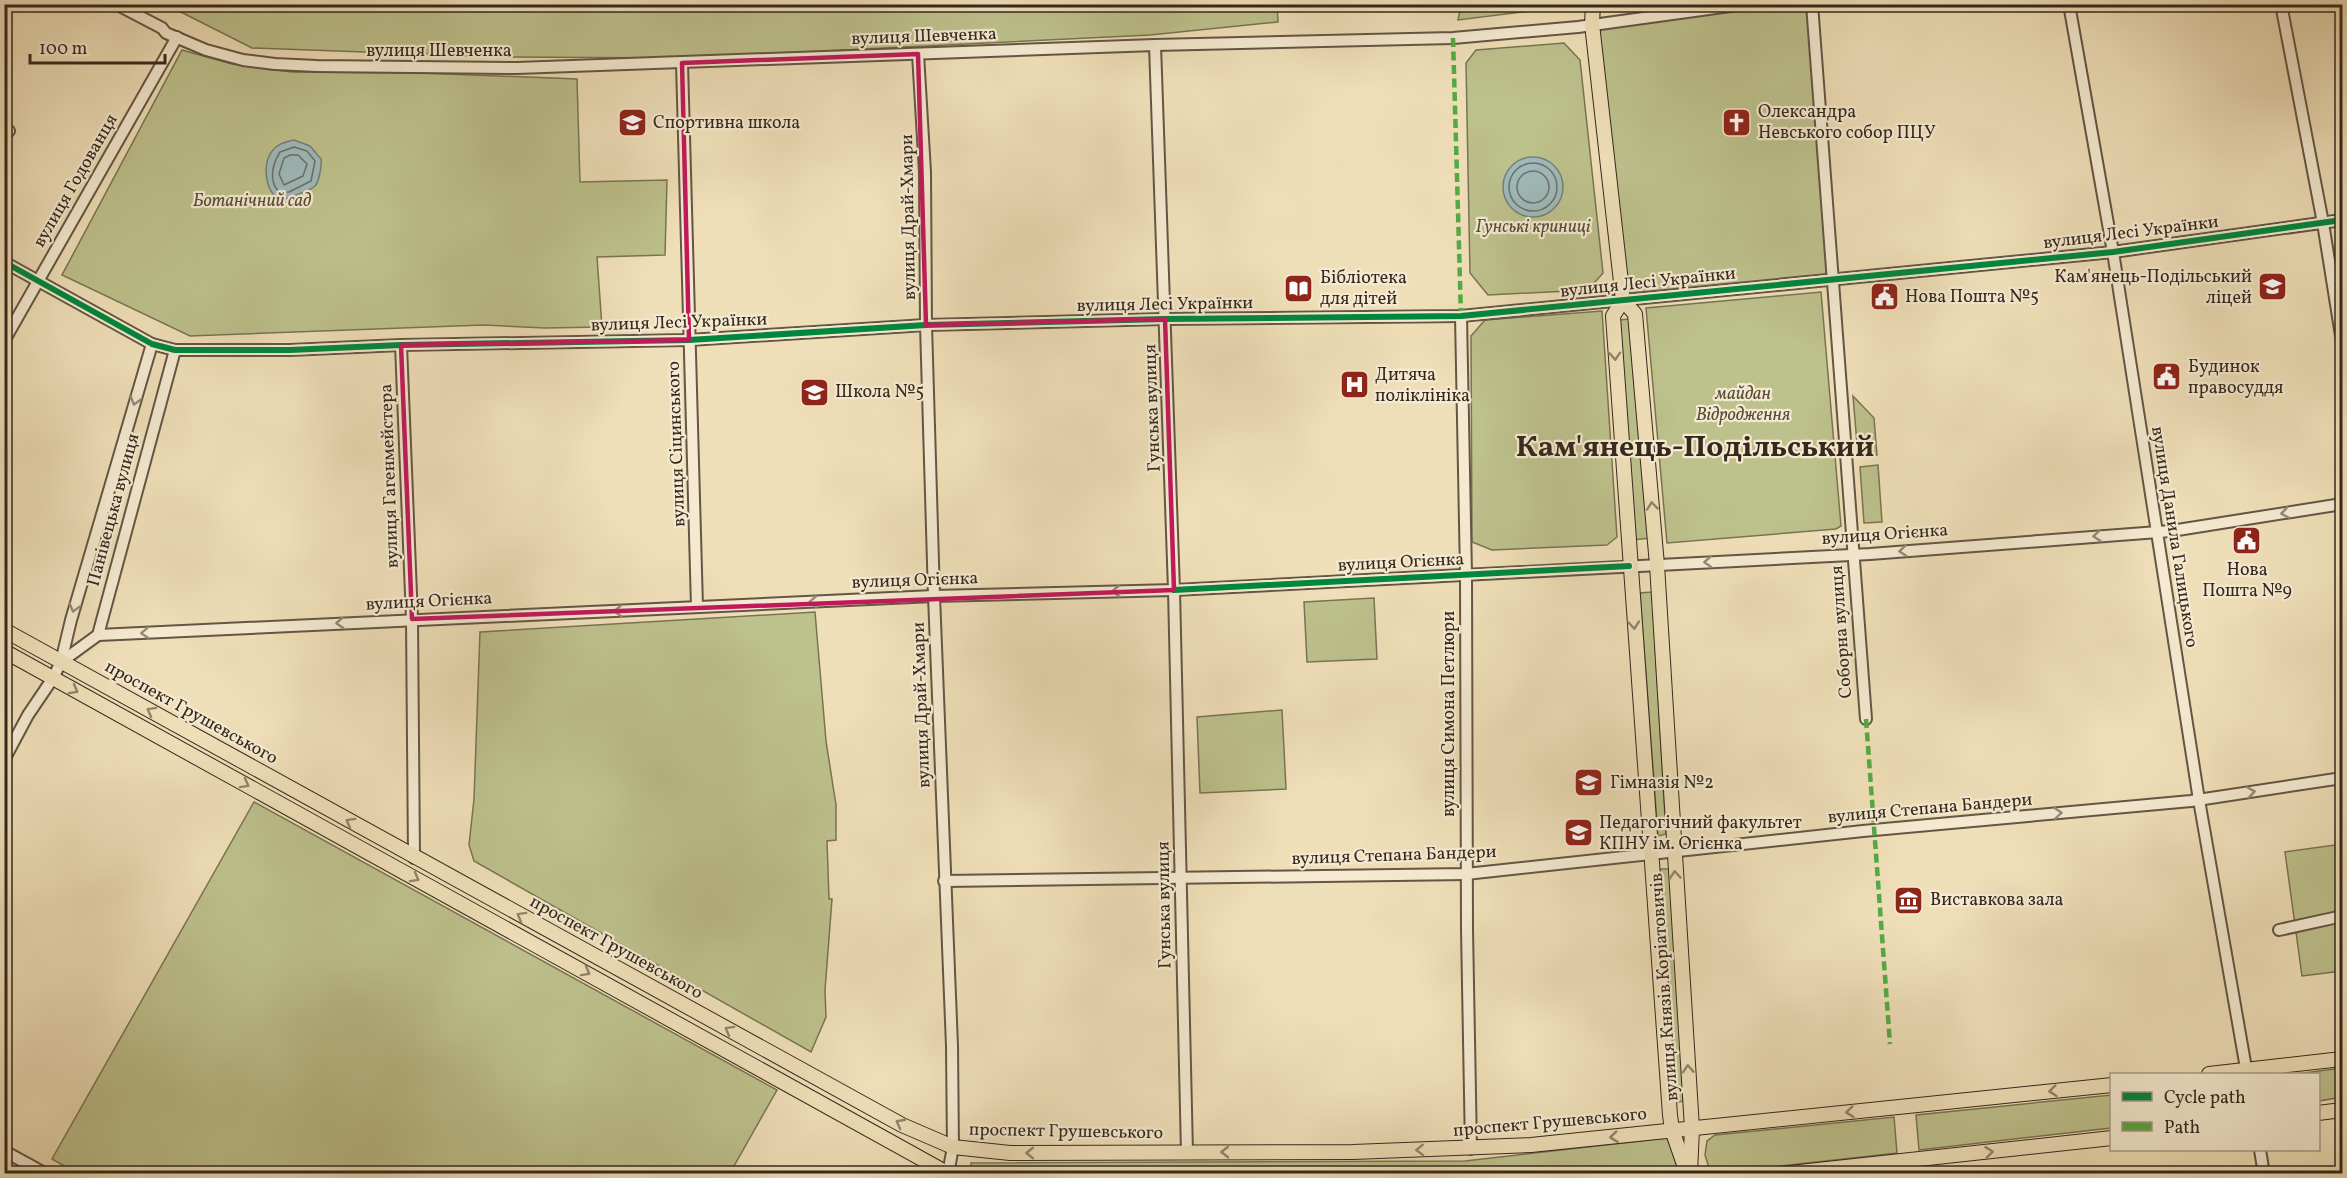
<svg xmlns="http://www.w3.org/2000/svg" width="2347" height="1178" viewBox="0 0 2347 1178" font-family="Vollkorn,serif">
  <rect width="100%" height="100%" fill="#efdfb8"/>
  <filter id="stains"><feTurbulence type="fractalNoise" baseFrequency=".00333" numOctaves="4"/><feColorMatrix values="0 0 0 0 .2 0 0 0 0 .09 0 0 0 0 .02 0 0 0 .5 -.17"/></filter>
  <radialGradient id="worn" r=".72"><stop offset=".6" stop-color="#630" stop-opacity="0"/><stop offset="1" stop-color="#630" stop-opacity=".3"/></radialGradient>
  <g fill="#bdc18c" stroke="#797454" stroke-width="1.5">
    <polygon points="1277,4 1278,22 1150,35 679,58 503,57 252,48 167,5"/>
    <polygon points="1461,5 1461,4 1579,5 1458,20"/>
    <polygon points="1745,5 1812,5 1832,279 1623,300 1592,24"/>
    <polygon points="1564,43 1580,60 1603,273 1588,290 1488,295 1470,273 1466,63 1476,50"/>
    <polygon points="182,50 232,64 292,72 421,73 577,79 580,182 667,180 665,255 597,257 602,327 545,328 483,325 190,336 62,275"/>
    <polygon points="1821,292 1841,526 1836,529 1667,543 1646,308"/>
    <polygon points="1602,311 1617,537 1607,545 1492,550 1472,542 1471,336 1485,320"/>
    <polygon points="1630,319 1650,538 1633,540 1619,320"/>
    <polygon points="1853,396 1874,418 1877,455 1858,456"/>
    <polygon points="1878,465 1882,522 1864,523 1860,467"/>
    <polygon points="1652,592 1666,834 1658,836 1640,593"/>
    <polygon points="1374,598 1377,659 1307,662 1304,602"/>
    <polygon points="815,612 826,741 836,805 836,840 827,841 829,899 832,899 825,990 826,1017 811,1052 474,861 469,845 474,799 480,632"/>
    <polygon points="1282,710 1286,789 1200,793 1197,717"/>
    <polygon points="254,802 777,1090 730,1173 78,1174 52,1159"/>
    <polygon points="2342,844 2342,971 2302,976 2285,852"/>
    <polygon points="1660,869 1669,869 1685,1101 1677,1102"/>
    <polygon points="2342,1068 2342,1097 2319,1101 2318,1074 2296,1074"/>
    <polygon points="2111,1095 2111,1128 1919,1150 1916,1115"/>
    <polygon points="1894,1117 1897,1153 1719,1173 1709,1168 1705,1155 1707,1141 1715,1135"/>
    <polygon points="1667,1138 1676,1146 1679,1169 1674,1174 972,1174 971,1163 1465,1161"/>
  </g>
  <g fill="#9fbaba" stroke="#75807b" stroke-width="1.5">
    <path d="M294 140 310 146 321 159C322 165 319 182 315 186 310 191 286 199 279 200 264 189 261 160 276 147 281 143 288 141 294 140Z"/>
    <circle cx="1533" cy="187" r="30"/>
  </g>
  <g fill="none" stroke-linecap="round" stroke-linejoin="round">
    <g stroke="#6a716c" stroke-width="1.5">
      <path d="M294 147 307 151 315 161 311 181 289 192 280 193C268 182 272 165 280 152Z"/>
      <polygon points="290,155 298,155 307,164 303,176 284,185 279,174 284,158"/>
      <circle cx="1533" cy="187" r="24"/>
      <circle cx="1533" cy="187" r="16"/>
    </g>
    <defs>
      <g id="minor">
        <polyline points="116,4 162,28 166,33 206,50 243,60 275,64 317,66 517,68 1155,45 1453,38 1578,27 1745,4"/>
        <polyline points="1812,4 1866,719"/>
        <polyline points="2069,4 2113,252 2199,800 2247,1074"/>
        <polyline points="2281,4 2323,223 2342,342"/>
        <polyline points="1155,45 1174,590 1187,1153"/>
        <polyline points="918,54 925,172 926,325 934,596 952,1046 953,1147 948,1174"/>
        <polyline points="682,63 697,607"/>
        <polyline points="4,128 9,131"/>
        <polyline points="4,262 152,344 175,350 290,350 401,345 689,340 926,325 1165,319 1461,316 2113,252 2342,220"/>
        <polyline points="1461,316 1466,574 1467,929 1471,1149"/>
        <polyline points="4,341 177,37"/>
        <polyline points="401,345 412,619 414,858"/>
        <polyline points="98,635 934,596 1174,590 1870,554 2171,531 2342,504"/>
        <polyline points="61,662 98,635 175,350"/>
        <polyline points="4,760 28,715 53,678 61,662 71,620 152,344"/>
        <polyline points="944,881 1466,874 1863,831 2191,801 2342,778"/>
        <polyline points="2279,930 2338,917"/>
        <polyline points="2260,1150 2264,1174"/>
        <polyline points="4,1151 46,1174"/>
      </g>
      <g id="major">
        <polyline points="1593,4 1592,24 1623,300 1635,314 1657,565 1692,1128 1690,1174"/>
        <polyline points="1623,300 1613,316 1670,1115 1672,1130 1687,1173"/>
        <polyline points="4,630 902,1125 953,1147 1010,1153 1353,1152 1531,1145 2112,1085"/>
        <polyline points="4,651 949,1174"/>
        <polyline points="2209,1074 2342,1059"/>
        <polyline points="2318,1113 2342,1110"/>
        <polyline points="1781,1174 2112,1138"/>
      </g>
    </defs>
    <use href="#minor" stroke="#645644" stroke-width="14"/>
    <use href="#major" stroke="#35281d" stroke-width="16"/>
    <use href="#minor" stroke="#f5ead1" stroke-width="10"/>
    <use href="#major" stroke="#efdfb8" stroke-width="14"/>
    <g stroke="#54aa43" stroke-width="4.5" stroke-dasharray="9 4.5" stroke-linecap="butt">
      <polyline points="1453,38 1461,316"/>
      <polyline points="1866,719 1890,1044"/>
    </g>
    <defs>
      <g id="cycleway">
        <polyline points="4,262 152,344 175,350 290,350 401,345 689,340 926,325 1165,319 1461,316 2113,252 2342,220"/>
        <polyline points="1174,590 1629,566"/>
      </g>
    </defs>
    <use href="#cycleway" stroke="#f5ead1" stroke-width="10"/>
    <use href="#cycleway" stroke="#00873e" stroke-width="6"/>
  </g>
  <defs><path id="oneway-chevron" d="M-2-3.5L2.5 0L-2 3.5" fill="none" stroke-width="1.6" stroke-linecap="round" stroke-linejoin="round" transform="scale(1.5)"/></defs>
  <g stroke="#92846a">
    <use href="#oneway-chevron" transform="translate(1615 356) rotate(86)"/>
    <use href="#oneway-chevron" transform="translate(1652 506) rotate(-96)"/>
    <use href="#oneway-chevron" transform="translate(1634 625) rotate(85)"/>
    <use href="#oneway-chevron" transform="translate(74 690) rotate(29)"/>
    <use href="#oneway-chevron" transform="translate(151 711) rotate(-151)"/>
    <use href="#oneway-chevron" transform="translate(245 784) rotate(29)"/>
    <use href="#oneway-chevron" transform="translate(350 822) rotate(-151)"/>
    <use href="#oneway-chevron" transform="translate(1675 875) rotate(-94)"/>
    <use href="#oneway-chevron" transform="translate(415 878) rotate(29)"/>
    <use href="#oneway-chevron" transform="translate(521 916) rotate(-151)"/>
    <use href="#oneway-chevron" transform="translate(586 972) rotate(29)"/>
    <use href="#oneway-chevron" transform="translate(729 1030) rotate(-151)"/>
    <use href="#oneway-chevron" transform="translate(1688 1069) rotate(-94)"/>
    <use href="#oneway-chevron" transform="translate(2053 1091) rotate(174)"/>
    <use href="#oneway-chevron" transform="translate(1850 1112) rotate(174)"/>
    <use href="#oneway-chevron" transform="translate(900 1123) rotate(-152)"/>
    <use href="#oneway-chevron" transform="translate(1614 1137) rotate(173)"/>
    <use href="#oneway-chevron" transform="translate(1420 1150) rotate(178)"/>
    <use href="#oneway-chevron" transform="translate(1225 1152) rotate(180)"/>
    <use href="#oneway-chevron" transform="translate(1989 1152) rotate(-7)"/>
    <use href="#oneway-chevron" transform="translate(1030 1153) rotate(180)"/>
  </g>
  <g stroke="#958977">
    <use href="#oneway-chevron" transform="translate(135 401) rotate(106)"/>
    <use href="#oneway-chevron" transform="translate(2285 513) rotate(171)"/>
    <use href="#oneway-chevron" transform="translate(2097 536) rotate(175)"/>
    <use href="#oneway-chevron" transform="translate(1903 551) rotate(175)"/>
    <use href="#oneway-chevron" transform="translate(1708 562) rotate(177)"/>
    <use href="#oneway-chevron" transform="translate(1116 591) rotate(179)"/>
    <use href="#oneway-chevron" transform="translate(813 602) rotate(177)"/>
    <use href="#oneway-chevron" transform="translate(74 608) rotate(106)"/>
    <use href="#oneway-chevron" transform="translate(618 611) rotate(178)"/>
    <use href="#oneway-chevron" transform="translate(340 623) rotate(177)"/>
    <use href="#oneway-chevron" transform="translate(145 633) rotate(177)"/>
    <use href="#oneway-chevron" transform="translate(2251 792) rotate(-9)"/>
    <use href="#oneway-chevron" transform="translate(2058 813) rotate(-5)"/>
  </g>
  <path fill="none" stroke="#c2185b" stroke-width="4.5" stroke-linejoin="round" d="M918 54 926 325 1165 319 1174 590 412 619 401 345 689 340 682 63Z"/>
  <defs>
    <symbol id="church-square" viewBox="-11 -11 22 22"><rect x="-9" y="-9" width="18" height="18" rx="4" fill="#8f2418" stroke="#f5ead1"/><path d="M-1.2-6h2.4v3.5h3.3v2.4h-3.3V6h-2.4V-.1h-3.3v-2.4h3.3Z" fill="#fff"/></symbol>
    <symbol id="school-square" viewBox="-11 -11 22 22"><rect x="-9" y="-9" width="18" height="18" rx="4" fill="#8f2418" stroke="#f5ead1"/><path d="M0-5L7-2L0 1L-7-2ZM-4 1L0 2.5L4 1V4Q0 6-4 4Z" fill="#fff"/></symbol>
    <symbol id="library-square" viewBox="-11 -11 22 22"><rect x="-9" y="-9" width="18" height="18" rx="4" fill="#8f2418" stroke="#f5ead1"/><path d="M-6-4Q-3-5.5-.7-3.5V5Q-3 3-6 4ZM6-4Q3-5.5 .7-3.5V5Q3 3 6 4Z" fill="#fff"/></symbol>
    <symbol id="civic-square" viewBox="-11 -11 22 22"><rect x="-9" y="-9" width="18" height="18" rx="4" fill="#8f2418" stroke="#f5ead1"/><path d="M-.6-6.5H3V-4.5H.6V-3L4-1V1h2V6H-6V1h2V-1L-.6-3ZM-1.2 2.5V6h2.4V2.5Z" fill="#fff"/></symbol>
    <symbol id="hospital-square" viewBox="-11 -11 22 22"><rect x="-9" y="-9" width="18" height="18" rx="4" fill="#8f2418" stroke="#f5ead1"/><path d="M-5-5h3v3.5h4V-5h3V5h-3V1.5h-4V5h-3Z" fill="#fff"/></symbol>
    <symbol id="university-square" viewBox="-11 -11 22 22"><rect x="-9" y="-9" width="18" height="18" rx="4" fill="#8f2418" stroke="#f5ead1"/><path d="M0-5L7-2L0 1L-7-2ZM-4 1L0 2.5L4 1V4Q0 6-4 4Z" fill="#fff"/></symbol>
    <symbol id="museum-square" viewBox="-11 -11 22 22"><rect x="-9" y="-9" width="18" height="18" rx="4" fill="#8f2418" stroke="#f5ead1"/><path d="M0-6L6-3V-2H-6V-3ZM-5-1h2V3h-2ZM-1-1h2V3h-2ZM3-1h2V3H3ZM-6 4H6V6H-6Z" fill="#fff"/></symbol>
  </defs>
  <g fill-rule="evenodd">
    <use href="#church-square" x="1720" y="106" width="33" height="33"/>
    <use href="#school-square" x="616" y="106" width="33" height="33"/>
    <use href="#school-square" x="2256" y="270" width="33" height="33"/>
    <use href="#library-square" x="1282" y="272" width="33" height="33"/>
    <use href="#civic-square" x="1868" y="280" width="33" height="33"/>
    <use href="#civic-square" x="2150" y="360" width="33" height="33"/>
    <use href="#hospital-square" x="1338" y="368" width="33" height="33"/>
    <use href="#school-square" x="798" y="376" width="33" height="33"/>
    <use href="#civic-square" x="2230" y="524" width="33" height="33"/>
    <use href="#school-square" x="1572" y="766" width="33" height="33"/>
    <use href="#university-square" x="1562" y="816" width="33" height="33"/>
    <use href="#museum-square" x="1892" y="884" width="33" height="33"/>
  </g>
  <g text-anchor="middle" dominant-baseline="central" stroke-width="4.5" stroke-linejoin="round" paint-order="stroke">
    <g font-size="18" fill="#35281d" stroke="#f5ead1">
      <text transform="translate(924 37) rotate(-2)">вулиця Шевченка</text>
      <text x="439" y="51">вулиця Шевченка</text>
      <text transform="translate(76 181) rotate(-60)">вулиця Годованця</text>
      <text transform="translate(909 217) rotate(-91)">вулиця Драй-Хмари</text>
      <text transform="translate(2131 233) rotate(-7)">вулиця Лесі Українки</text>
      <text transform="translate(1648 283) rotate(-6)">вулиця Лесі Українки</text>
      <text transform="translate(1165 305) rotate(-1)">вулиця Лесі Українки</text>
      <text transform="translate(679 323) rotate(-2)">вулиця Лесі Українки</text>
      <text transform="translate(1153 408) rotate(-92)">Гунська вулиця</text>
      <text transform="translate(677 444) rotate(-92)">вулиця Сіцинського</text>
      <text transform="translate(390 476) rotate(-92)">вулиця Гагенмейстера</text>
      <text transform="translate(114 510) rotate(-75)">Панівецька вулиця</text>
      <text transform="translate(1885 535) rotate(-4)">вулиця Огієнка</text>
      <text transform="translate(2174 537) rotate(81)">вулиця Данила Галицького</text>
      <text transform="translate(1401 563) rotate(-3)">вулиця Огієнка</text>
      <text transform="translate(915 581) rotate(-2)">вулиця Огієнка</text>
      <text transform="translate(429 602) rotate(-3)">вулиця Огієнка</text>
      <text transform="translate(1842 632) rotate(-94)">Соборна вулиця</text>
      <text transform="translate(922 705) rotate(-92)">вулиця Драй-Хмари</text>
      <text transform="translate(191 713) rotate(29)">проспект Грушевського</text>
      <text transform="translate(1449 714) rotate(-90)">вулиця Симона Петлюри</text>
      <text transform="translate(1930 809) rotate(-5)">вулиця Степана Бандери</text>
      <text transform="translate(1394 856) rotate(-2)">вулиця Степана Бандери</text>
      <text transform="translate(1165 905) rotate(-91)">Гунська вулиця</text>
      <text transform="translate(616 948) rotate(29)">проспект Грушевського</text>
      <text transform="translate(1665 987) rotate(-94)">вулиця Князів Коріатовичів</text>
      <text transform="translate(1550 1123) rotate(-5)">проспект Грушевського</text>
      <text transform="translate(1066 1132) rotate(1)">проспект Грушевського</text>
    </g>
    <g font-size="18" fill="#35281d" stroke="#f5ead1" text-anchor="start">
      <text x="1758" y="112">Олександра<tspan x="1758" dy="21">Невського собор ПЦУ</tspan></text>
      <text x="653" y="123">Спортивна школа</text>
      <text x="2252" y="277" text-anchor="end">Кам'янець-Подільський<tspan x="2252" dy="21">ліцей</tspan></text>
      <text x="1320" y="278">Бібліотека<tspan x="1320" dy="21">для дітей</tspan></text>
      <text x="1905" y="297">Нова Пошта №5</text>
      <text x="2188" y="367">Будинок<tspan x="2188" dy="21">правосуддя</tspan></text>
      <text x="1375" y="375">Дитяча<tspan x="1375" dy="21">поліклініка</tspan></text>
      <text x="835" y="392">Школа №5</text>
      <text x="2247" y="570" text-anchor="middle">Нова<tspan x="2247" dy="21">Пошта №9</tspan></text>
      <text x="1610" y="783">Гімназія №2</text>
      <text x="1599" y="823">Педагогічний факультет<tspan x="1599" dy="21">КПНУ ім. Огієнка</tspan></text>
      <text x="1930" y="900">Виставкова зала</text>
    </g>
    <g font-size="18" font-style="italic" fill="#574e39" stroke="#f5ead1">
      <text x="252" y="201">Ботанічний сад</text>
      <text x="1533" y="227">Гунські криниці</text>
      <text x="1743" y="394">майдан<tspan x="1743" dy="21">Відродження</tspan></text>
    </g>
    <g font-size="30" font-weight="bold" fill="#35281d" stroke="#f5ead1">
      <text x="1695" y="448">Кам'янець-Подільський</text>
    </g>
  </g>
  <rect width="2347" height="1178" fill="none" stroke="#efdfb8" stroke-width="24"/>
  <rect x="6" y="6" width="2335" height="1166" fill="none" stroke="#35281d" stroke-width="3"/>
  <rect x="12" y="12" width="2323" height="1154" fill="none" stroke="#35281d" stroke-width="1.5"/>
  <rect x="2110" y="1073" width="210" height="78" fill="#f5ead1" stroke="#a89c89" stroke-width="1.5"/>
  <rect x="2122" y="1092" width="30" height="9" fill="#00873e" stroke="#a89c89" stroke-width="1.5"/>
  <text x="2164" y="1103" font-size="18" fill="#35281d">Cycle path</text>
  <rect x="2122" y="1122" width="30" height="9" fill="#54aa43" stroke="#a89c89" stroke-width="1.5"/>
  <text x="2164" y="1133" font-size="18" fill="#35281d">Path</text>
  <path d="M30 54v9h135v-9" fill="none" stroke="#35281d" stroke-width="3"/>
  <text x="39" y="54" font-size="18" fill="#35281d" stroke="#f5ead1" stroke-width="4.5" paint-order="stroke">100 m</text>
  <rect width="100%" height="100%" filter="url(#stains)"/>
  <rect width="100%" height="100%" fill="url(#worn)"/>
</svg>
